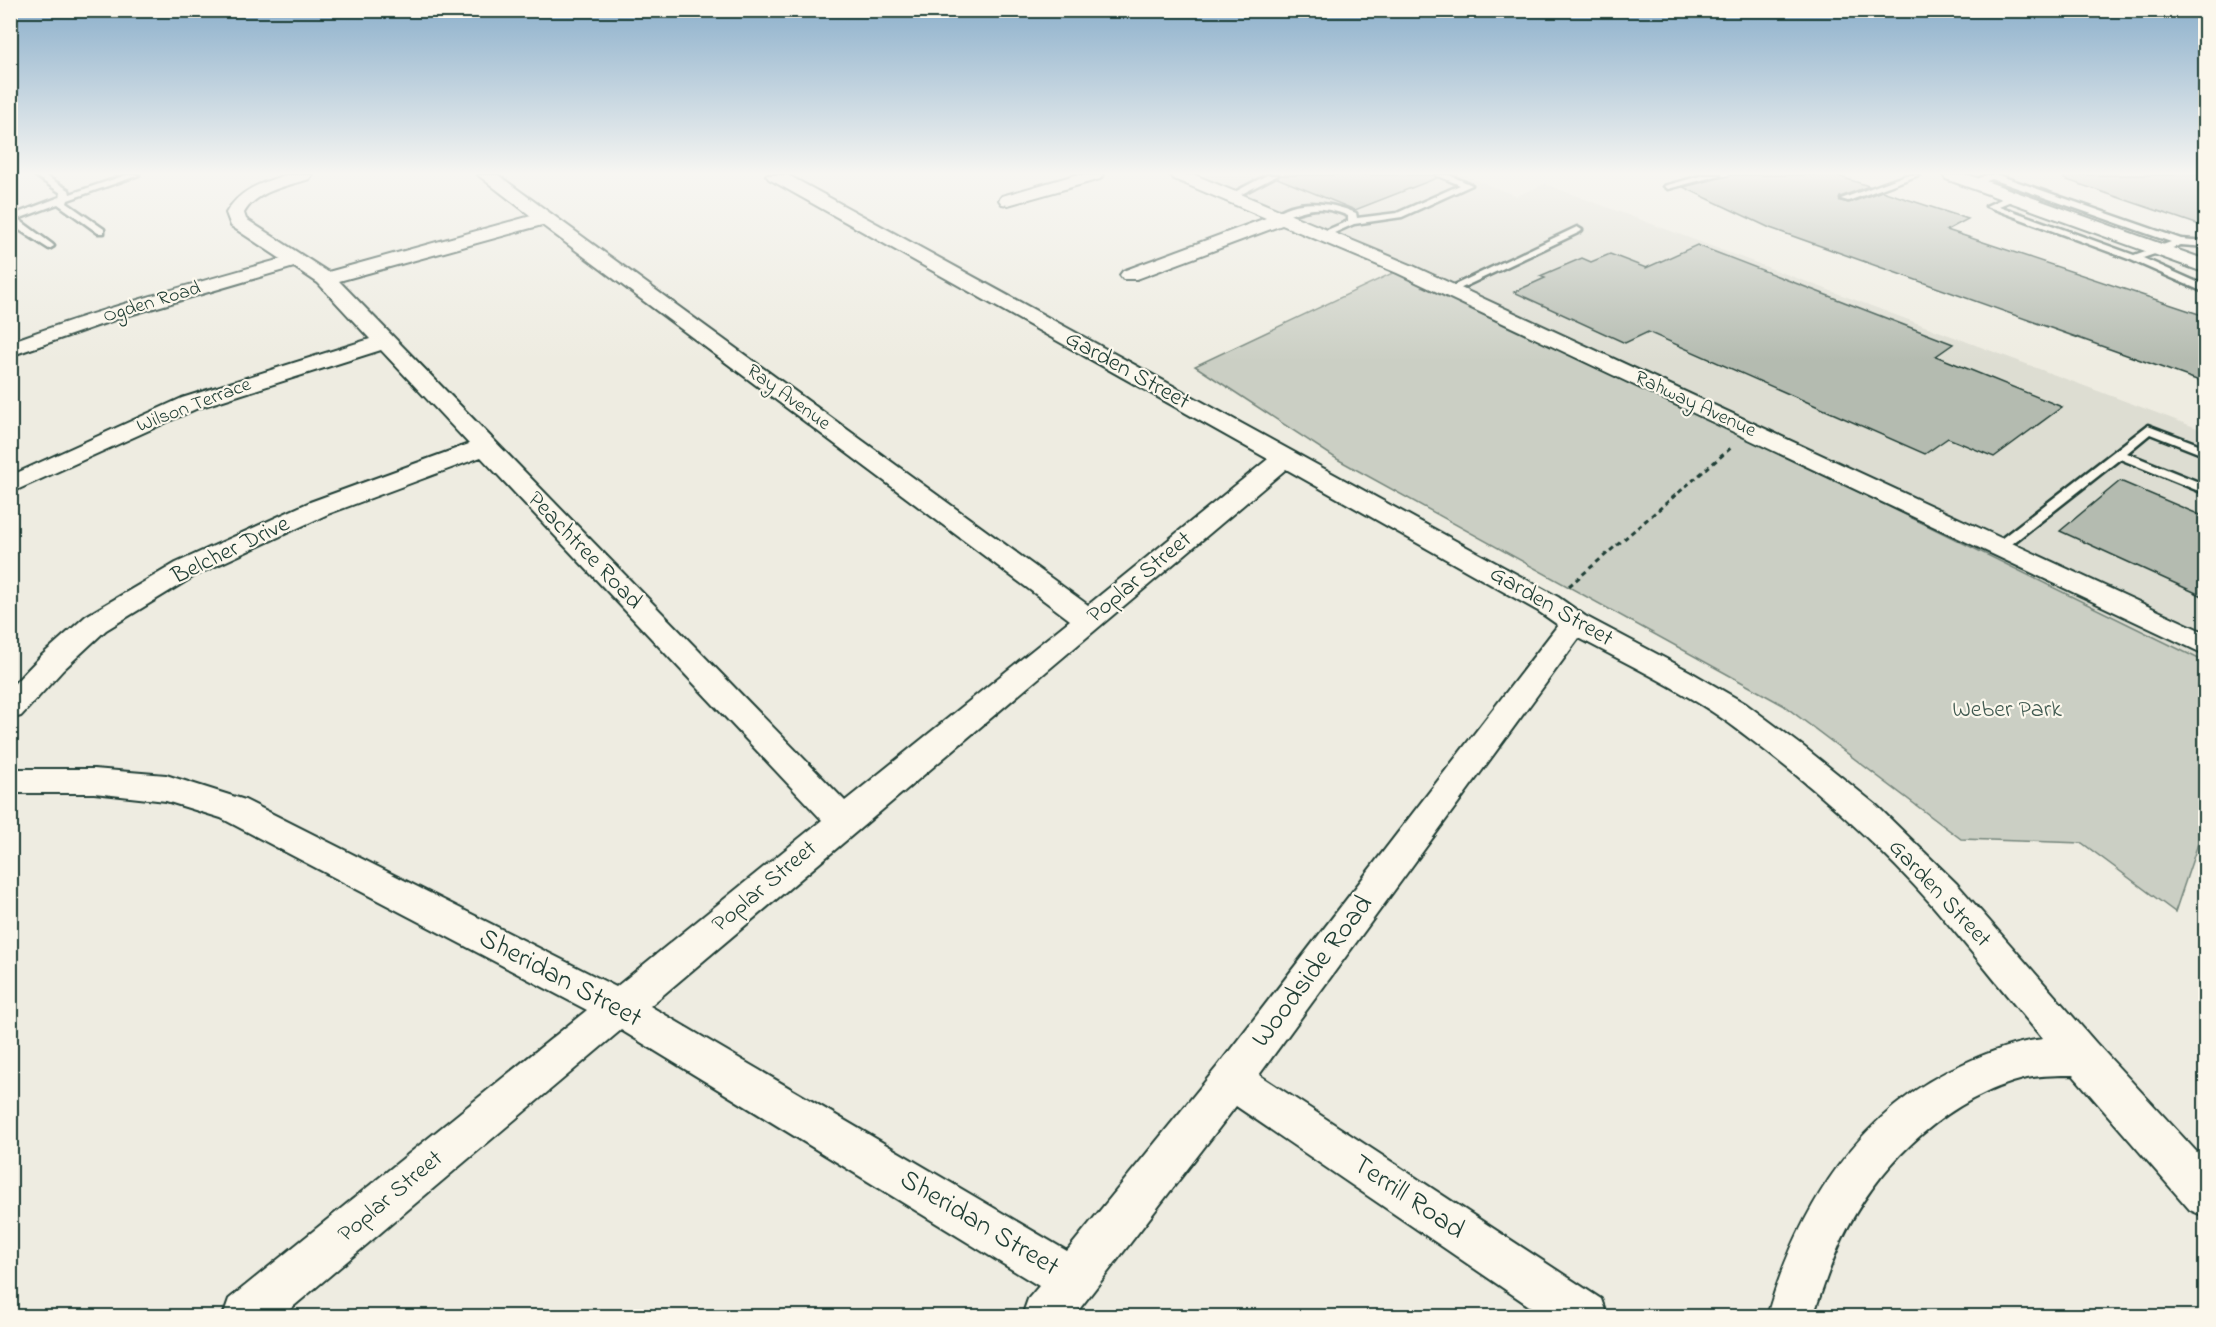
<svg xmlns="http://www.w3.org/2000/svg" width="2216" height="1327" viewBox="0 0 2216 1327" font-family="'Indie Flower',sans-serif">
  <rect width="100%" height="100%" fill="#eeece1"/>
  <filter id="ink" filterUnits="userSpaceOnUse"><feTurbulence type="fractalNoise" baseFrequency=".0167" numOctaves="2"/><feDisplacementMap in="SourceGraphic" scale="12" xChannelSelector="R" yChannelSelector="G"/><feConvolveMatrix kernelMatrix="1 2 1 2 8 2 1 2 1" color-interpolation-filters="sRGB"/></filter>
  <g filter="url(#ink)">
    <polygon fill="#ddddd2" points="1180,175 1463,175 1516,196 1545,184 2205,431 2205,662 1403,268"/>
    <polygon fill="#cbcfc4" stroke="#75867c" stroke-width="1.5" points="1403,268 2205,662 2205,823 2175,912 2082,843 1961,839 1783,705 1337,459 1195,366"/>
    <g fill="#b4bbb0" stroke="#1f3d34" stroke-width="1.5">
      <polygon points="1280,175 1434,175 1437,178 1355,210 1277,178"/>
      <polygon points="1732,175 1835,175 1869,186 1840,197 1840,201 1849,203 1882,191 1968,219 1947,230 2205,316 2205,383 1770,228 1683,187"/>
      <polygon points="2064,175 2205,175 2205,227 2064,179"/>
      <polygon points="1697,245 1953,344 1936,356 2062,407 1994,457 1948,438 1925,454 1648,332 1625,343 1514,292 1545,278 1540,276 1582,258 1591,262 1610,254 1646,268"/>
      <polygon points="2120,481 2205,517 2205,597 2060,531"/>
    </g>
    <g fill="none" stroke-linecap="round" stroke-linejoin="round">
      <defs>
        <g id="lane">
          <polygon points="34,175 44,175 69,190 70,194 126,175 139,175 68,200 67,203 104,229 104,233 98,233 58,204 18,219 52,244 54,246 49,249 10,224 10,216 60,197 61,193"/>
          <polygon points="1267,175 1278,175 1234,198 1227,196"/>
          <path d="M1436 175H1449L1472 185 1402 217 1354 224 1323 238 1318 235 1320 233 1348 221V216C1317 203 1307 210 1277 219L1272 216C1297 197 1329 202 1356 213L1357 218 1397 213 1460 185Z"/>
          <polygon points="1704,175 1720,175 1668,189 1664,186"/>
          <polygon points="1906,175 1919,175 1848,201 1841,199"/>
          <polygon points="1986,175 1998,175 2181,239 2206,241 2206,247 2181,245 2143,258 2206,286 2206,293 2131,260 1986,206 2010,195 2016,195 2016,199 1999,206 2134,255 2171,242 1992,179 1973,186 1969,183"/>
          <polygon points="1577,227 1582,230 1580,232 1453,292 1444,290"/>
          <polygon points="2148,425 2206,447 2206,456 2150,434 2127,453 2206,485 2206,494 2120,459 2003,551 1993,551 1991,548 1993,545"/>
        </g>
        <g id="street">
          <path d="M285 175H312L309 179C287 186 256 191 244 213L246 219 328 272 531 216 478 175H498L1088 605 1268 459 769 179 766 175H788L1558 597 1585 616 1689 671 1746 704 1804 747 1876 805 1957 884 2096 1043 2206 1162V1217L2190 1210 2073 1075C2058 1075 2042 1075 2027 1078 1950 1097 1885 1158 1848 1227 1833 1255 1824 1286 1813 1316H1767C1798 1209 1859 1109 1965 1063 1989 1052 2016 1042 2043 1039 2006 995 1970 949 1933 906 1872 837 1800 775 1726 721 1680 689 1628 664 1579 638L1259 1075 1601 1299 1607 1316H1544L1236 1106 1074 1316H1022L1028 1299 1039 1286 621 1030 282 1316H223L229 1299 587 1010 221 818 166 801 94 793H10V769H94L166 775 245 800 616 987 822 820 481 457 328 514 196 575 106 630 63 670 21 716 10 719V688L41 656 86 616 176 563 310 502 469 444 381 350 198 408 10 493V476L182 398 370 339 318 283 294 267 123 317 10 356V342C99 309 190 285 281 259L231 226 226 213C239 190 261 183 285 175ZM542 225 1070 620 845 801 339 281ZM1286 469 1538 611 1558 625 1217 1067 1067 1251 650 1006Z"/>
          <polygon points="1075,175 1103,175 1100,179 1008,205 1002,204 999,200 1002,196"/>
          <polygon points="1171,175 1195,175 1411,265 2206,633 2206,655 1397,273 1282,225 1137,279 1123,279 1120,275 1123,271 1266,218 1174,179"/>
          <polygon points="1943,175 1969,175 2206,260 2206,273 1946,179"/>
        </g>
      </defs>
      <use href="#lane" stroke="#1f3d34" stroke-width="5"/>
      <use href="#street" stroke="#1f3d34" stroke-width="4"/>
      <polyline stroke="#1f3d34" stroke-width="3" stroke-dasharray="5 4" stroke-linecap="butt" points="1569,586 1732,447"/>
      <use href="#lane" fill="#fbf7ec" fill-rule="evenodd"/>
      <use href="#street" fill="#fbf7ec" fill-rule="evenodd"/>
    </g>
  </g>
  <linearGradient id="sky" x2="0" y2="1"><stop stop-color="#8bafcb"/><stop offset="0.48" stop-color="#f7f6f2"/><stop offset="1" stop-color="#f7f6f2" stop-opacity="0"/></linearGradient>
  <rect width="2216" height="361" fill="url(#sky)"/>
  <g text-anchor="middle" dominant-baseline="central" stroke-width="4.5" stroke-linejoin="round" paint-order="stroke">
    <g font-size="20" fill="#1f3d34" stroke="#fbf7ec">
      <text transform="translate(152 303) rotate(-17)">Ogden Road</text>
      <text transform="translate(788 398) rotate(36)">Ray Avenue</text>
      <text transform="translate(1695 405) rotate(25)">Rahway Avenue</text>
      <text transform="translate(194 406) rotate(-21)">Wilson Terrace</text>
    </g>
    <g font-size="24" fill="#1f3d34" stroke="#fbf7ec">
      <text transform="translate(1127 371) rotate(29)">Garden Street</text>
      <text transform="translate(231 551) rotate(-26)">Belcher Drive</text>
      <text transform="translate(584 551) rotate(46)">Peachtree Road</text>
      <text transform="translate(1140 578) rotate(-40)">Poplar Street</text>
      <text transform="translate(1551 607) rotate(30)">Garden Street</text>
      <text transform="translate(765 887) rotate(-40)">Poplar Street</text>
      <text transform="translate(1939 894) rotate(47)">Garden Street</text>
      <text transform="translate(391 1197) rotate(-40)">Poplar Street</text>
    </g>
    <g font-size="24" fill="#415a51" stroke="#fbf7ec">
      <text x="2007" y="710">Weber Park</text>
    </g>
    <g font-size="28" fill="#1f3d34" stroke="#fbf7ec">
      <text transform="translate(1313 972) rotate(-53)">Woodside Road</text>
      <text transform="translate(560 979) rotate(28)">Sheridan Street</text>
      <text transform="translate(1408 1198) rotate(34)">Terrill Road</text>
      <text transform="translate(979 1224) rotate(31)">Sheridan Street</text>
    </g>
  </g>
  <rect width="2216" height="1327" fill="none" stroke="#fbf7ec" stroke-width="36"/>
  <rect x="18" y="18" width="2180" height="1291" fill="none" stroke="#1f3d34" stroke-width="2" filter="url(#ink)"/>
</svg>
